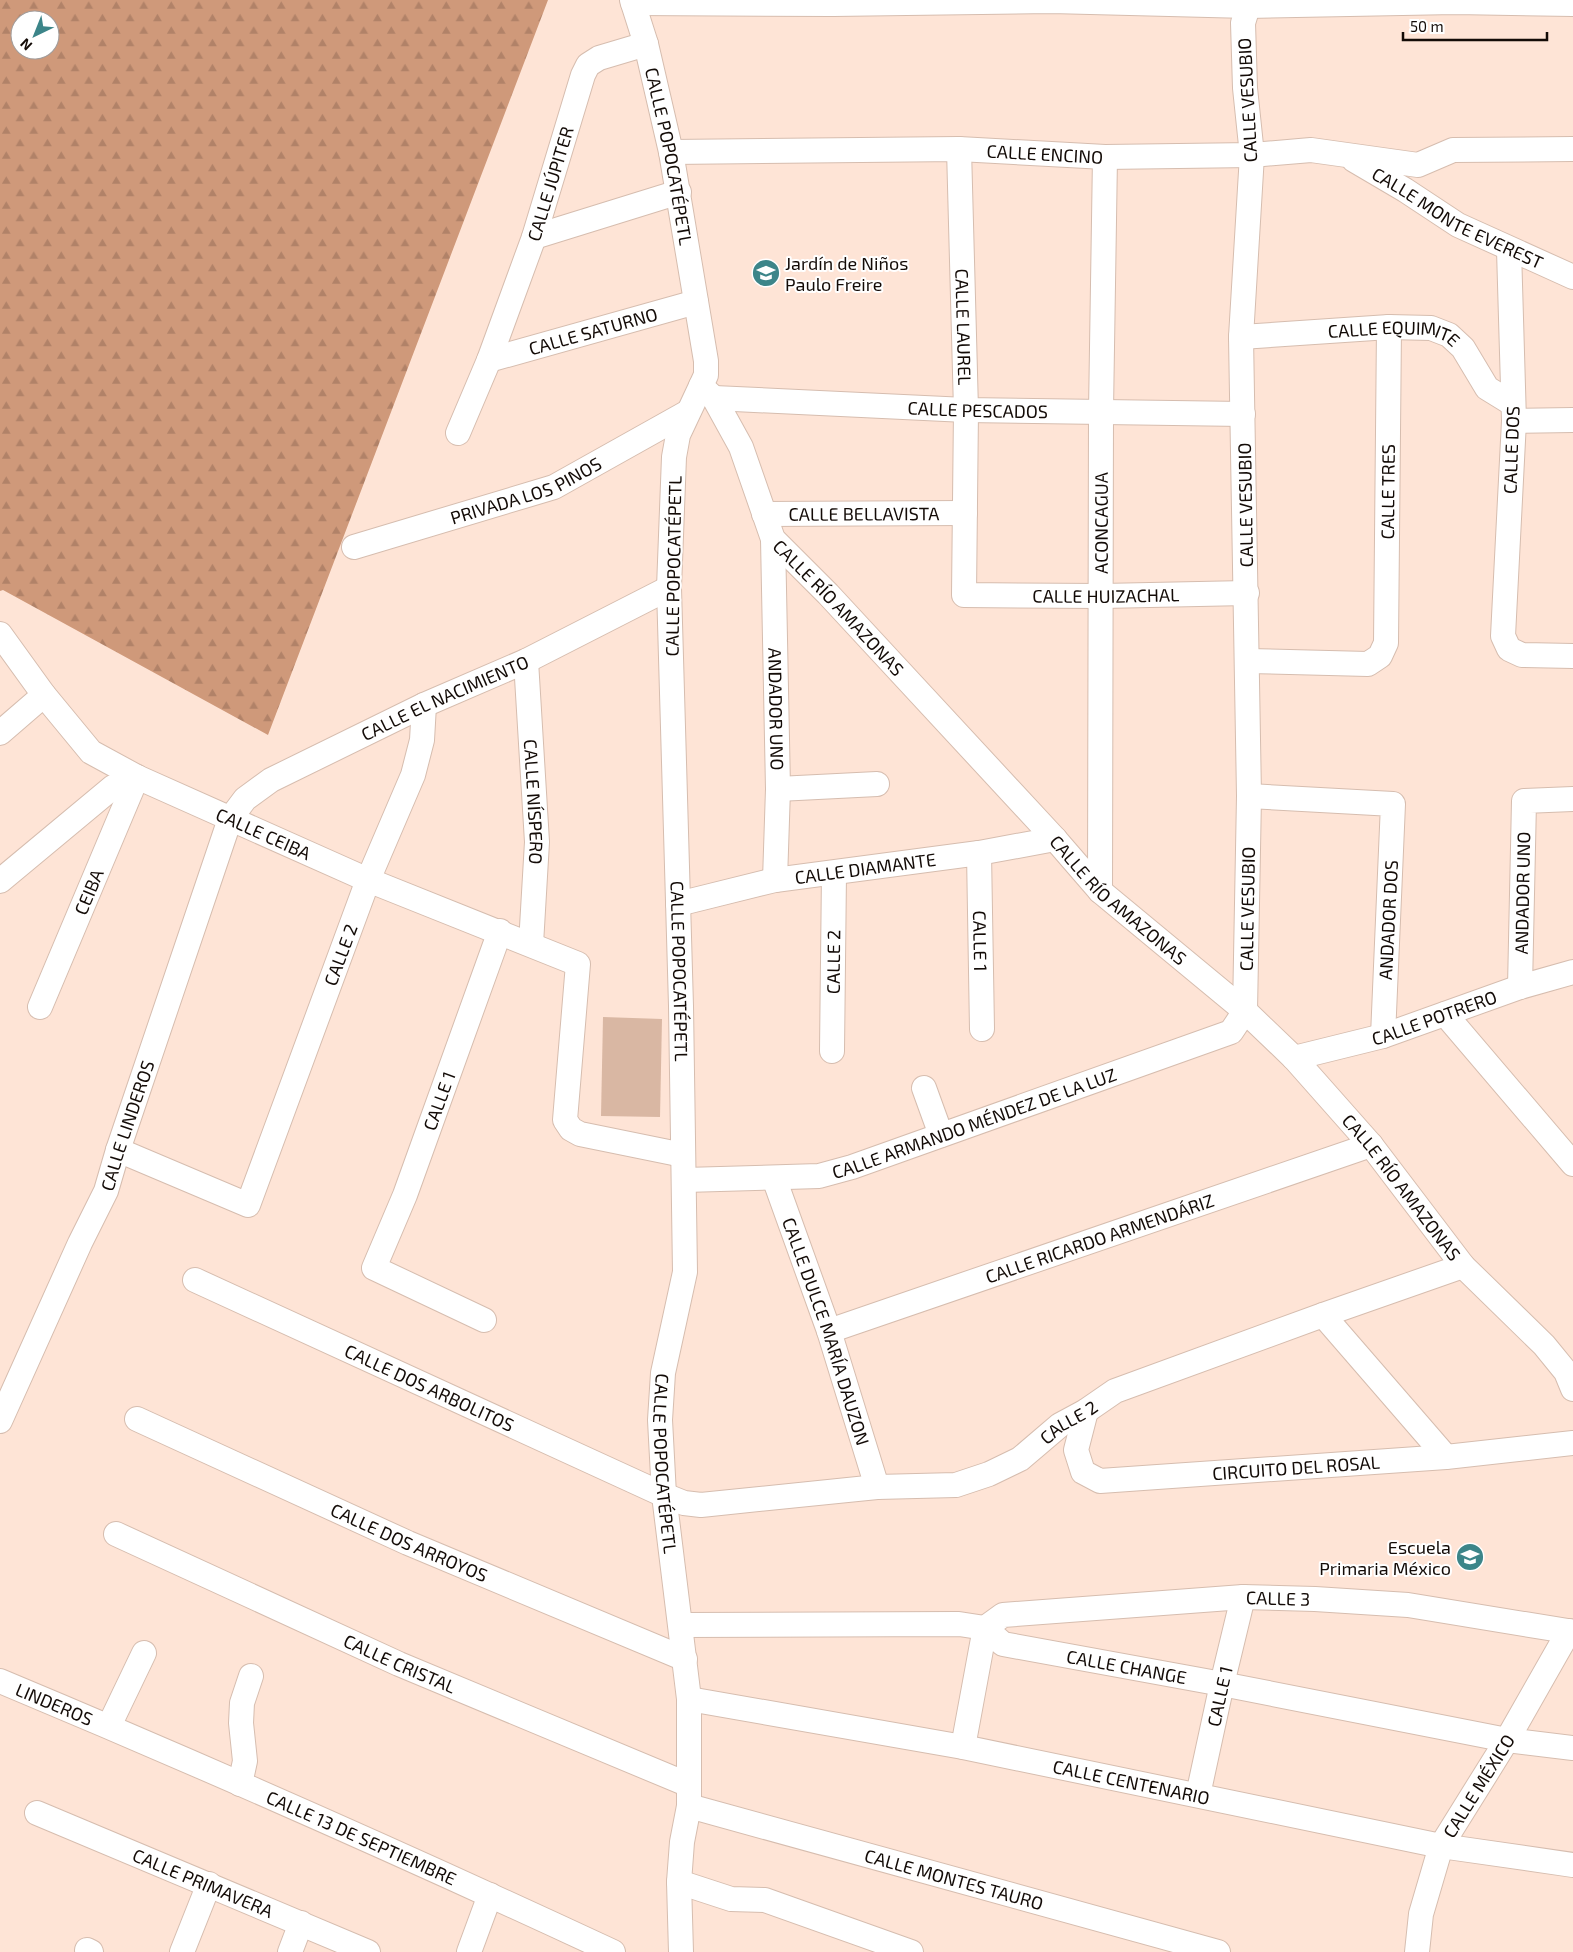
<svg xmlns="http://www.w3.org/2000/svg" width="1573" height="1952" viewBox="0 0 1573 1952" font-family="'Exo 2',sans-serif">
  <defs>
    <pattern id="forest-firs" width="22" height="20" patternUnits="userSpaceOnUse" patternTransform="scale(1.25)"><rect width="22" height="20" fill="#cf997a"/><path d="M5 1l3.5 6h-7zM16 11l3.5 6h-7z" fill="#b18268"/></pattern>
  </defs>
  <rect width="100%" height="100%" fill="#fee4d6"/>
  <polygon fill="#d9b7a3" points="603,1017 662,1019 660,1117 601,1116"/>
  <path fill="url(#forest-firs)" fill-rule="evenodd" d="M0 0H548L268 735 3 590 0 591ZM20 20H50V50H20Z"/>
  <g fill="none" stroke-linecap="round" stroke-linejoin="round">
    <defs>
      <g id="minor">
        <path id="s1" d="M632 0 646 44 671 152 706 361V375L701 386 678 435 674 457 669 588 681 1006 685 1272 663 1373 660 1420 664 1495 689 1699V1806L682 1842 679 1882 681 1952"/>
        <polyline points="633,3 833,4 1051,1 1248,6 1455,2 1573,4"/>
        <path id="s2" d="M959 149 966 410 964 595 1102 596 1247 593"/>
        <path id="s3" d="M671 152 959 149 1105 157 1252 155 1311 150 1418 165 1453 150 1573 149"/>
        <path id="s4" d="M1354 160 1405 190 1458 225 1573 277"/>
        <polyline points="534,237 679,192"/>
        <polyline points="1509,250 1514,421 1503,636 1509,649 1522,655 1573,656"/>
        <path id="s5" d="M1241 337 1389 327 1431 328 1449 335 1463 348 1487 388 1513 404"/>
        <path id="s6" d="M489 360 696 302"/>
        <path id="s7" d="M701 386 714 398 741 447 773 539 828 594 1055 839 1100 891 1245 1011 1294 1058 1371 1145 1463 1266 1544 1345 1566 1372 1573 1389"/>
        <path id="s8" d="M714 398 966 410 1243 414"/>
        <polyline points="1514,421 1573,420"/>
        <path id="s9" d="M458 433 489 360 534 237 583 75 588 65 599 58 646 44"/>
        <path id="s10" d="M764 514 965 513"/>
        <path id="s11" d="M773 539 778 789 775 880"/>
        <path id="s12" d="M354 547 554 487 688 412"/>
        <path id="s13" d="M0 634 44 695 91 752 137 777 368 880 578 964 565 1120 571 1129 580 1134 683 1155"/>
        <path id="s14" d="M526 661 537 842 531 944"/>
        <path id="s15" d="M1247 661 1368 664 1380 656 1386 643 1389 327"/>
        <polyline points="0,733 44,695"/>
        <polyline points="778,789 877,784"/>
        <polyline points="1249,796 1393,804 1383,1036"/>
        <path id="s16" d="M979 853 982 1029"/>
        <polyline points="0,881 113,787 137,777"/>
        <path id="s17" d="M1100 891 1101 411 1105 157"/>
        <path id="s18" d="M678 904 775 880 979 853 1055 839"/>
        <path id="s19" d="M1520 987 1524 801 1573 799"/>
        <path id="s20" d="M40 1007 137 777"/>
        <polyline points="1445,1014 1573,1164"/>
        <path id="s21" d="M832 1051 834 873"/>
        <path id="s22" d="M1294 1058 1383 1036 1520 987 1573 972"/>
        <polyline points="924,1088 941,1135"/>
        <path id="s23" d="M118 1150 248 1205 368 880 413 775 422 740 424 705"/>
        <path id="s24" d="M774 1178 829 1331 877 1487"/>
        <path id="s25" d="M685 1180 819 1176 852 1167 1231 1032 1245 1011 1249 796 1241 337 1252 155 1245 88 1243 23 1250 0"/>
        <path id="s26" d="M195 1280 664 1495 684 1503 701 1505 877 1487 956 1485 989 1474 1020 1459 1060 1425 1086 1411 1115 1391 1323 1315 1463 1266"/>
        <polyline points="1323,1315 1446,1457"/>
        <path id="s27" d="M484 1320 374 1268 405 1195 500 931"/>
        <path id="s28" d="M829 1331 1371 1145"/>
        <path id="s29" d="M1086 1411 1076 1450 1083 1472 1100 1481 1446 1457 1573 1443"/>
        <path id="s30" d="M137 1419 408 1543 685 1659"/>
        <path id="s31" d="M0 1421 80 1243 106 1191 118 1150 230 819 245 799 271 780 424 705 526 661 669 588"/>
        <path id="s32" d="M116 1534 399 1664 689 1785"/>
        <path id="s33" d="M681 1625 959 1624 985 1628 1003 1644 1222 1684 1507 1740 1573 1748"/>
        <path id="s34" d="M0 1681C206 1767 411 1858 613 1952"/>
        <path id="s35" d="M689 1699 963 1747 1441 1846 1573 1865"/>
        <polyline points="109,1726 144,1653"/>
        <path id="s36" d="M963 1747 985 1628 1003 1615 1243 1597 1315 1599 1408 1605 1573 1632"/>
        <polyline points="240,1784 245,1761 241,1723 242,1703 251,1676"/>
        <path id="s37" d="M1198 1795 1222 1684 1243 1597"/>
        <path id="s38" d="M689 1806 1218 1952"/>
        <path id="s39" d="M37 1813 368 1952"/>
        <polyline points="679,1882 731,1899 765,1900 911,1952"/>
        <polyline points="87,1950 91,1952"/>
        <polyline points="182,1952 209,1884"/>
        <polyline points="290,1952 301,1923"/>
        <polyline points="469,1952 490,1895"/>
        <path id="s40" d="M1417 1952 1421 1914 1441 1846 1507 1740 1569 1631"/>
      </g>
    </defs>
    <use href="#minor" stroke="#d6bdaf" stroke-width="26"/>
    <use href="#minor" stroke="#fff" stroke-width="24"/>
  </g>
  <defs>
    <symbol id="school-disc" viewBox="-11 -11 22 22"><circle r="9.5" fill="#3c8589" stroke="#fff"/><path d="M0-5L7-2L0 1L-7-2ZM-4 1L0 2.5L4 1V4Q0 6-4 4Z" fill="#fff"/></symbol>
  </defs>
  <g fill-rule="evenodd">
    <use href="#school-disc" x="750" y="257" width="32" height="32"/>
    <use href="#school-disc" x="1454" y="1541" width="32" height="32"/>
  </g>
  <g text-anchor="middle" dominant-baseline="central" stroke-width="4" stroke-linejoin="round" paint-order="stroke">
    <g font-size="18" fill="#130b07" stroke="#fff">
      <text transform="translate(1247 100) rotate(-93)">CALLE VESUBIO</text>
      <text stroke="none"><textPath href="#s3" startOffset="374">CALLE ENCINO</textPath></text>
      <text stroke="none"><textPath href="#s1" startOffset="161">CALLE POPOCATÉPETL</textPath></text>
      <text stroke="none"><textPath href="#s9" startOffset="266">CALLE JÚPITER</textPath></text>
      <text stroke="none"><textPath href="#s4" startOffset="119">CALLE MONTE EVEREST</textPath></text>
      <text stroke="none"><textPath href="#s2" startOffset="178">CALLE LAUREL</textPath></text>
      <text stroke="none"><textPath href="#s6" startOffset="108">CALLE SATURNO</textPath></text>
      <text stroke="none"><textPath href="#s5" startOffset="154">CALLE EQUIMITE</textPath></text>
      <text stroke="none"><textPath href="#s8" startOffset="264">CALLE PESCADOS</textPath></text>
      <text transform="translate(1511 450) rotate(-88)">CALLE DOS</text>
      <text stroke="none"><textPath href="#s12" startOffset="181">PRIVADA LOS PINOS</textPath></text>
      <text stroke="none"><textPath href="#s15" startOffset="301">CALLE TRES</textPath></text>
      <text transform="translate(1245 505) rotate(-91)">CALLE VESUBIO</text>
      <text stroke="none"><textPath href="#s10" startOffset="100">CALLE BELLAVISTA</textPath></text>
      <text stroke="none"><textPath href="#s17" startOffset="368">ACONCAGUA</textPath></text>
      <text transform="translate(673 566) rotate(-89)">CALLE POPOCATÉPETL</text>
      <text stroke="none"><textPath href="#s2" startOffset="588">CALLE HUIZACHAL</textPath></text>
      <text stroke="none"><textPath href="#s7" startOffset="266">CALLE RÍO AMAZONAS</textPath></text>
      <text stroke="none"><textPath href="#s31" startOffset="895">CALLE EL NACIMIENTO</textPath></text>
      <text stroke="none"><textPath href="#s11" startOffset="170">ANDADOR UNO</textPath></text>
      <text stroke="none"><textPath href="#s14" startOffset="141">CALLE NÍSPERO</textPath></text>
      <text stroke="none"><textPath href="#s13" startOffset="340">CALLE CEIBA</textPath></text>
      <text stroke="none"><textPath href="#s18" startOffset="191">CALLE DIAMANTE</textPath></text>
      <text stroke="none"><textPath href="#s20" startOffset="125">CEIBA</textPath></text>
      <text stroke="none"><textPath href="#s19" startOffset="94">ANDADOR UNO</textPath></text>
      <text stroke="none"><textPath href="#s7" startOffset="671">CALLE RÍO AMAZONAS</textPath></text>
      <text stroke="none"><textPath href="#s25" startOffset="698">CALLE VESUBIO</textPath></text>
      <text transform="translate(1388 920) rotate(-87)">ANDADOR DOS</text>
      <text stroke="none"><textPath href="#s16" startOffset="88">CALLE 1</textPath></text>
      <text stroke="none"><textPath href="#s23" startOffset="408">CALLE 2</textPath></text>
      <text stroke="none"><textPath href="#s21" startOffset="89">CALLE 2</textPath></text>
      <text stroke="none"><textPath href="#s1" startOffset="986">CALLE POPOCATÉPETL</textPath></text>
      <text stroke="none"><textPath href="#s22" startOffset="146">CALLE POTRERO</textPath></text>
      <text stroke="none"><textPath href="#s27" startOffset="301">CALLE 1</textPath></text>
      <text stroke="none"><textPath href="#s25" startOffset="298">CALLE ARMANDO MÉNDEZ DE LA LUZ</textPath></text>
      <text stroke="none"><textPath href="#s31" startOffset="322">CALLE LINDEROS</textPath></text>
      <text stroke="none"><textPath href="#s7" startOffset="1076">CALLE RÍO AMAZONAS</textPath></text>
      <text stroke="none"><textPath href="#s28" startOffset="286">CALLE RICARDO ARMENDÁRIZ</textPath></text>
      <text stroke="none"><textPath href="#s24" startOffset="162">CALLE DULCE MARÍA DAUZON</textPath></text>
      <text stroke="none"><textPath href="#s26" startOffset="258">CALLE DOS ARBOLITOS</textPath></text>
      <text stroke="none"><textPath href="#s26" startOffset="941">CALLE 2</textPath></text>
      <text stroke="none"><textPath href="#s1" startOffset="1481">CALLE POPOCATÉPETL</textPath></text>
      <text stroke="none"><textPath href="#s29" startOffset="279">CIRCUITO DEL ROSAL</textPath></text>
      <text stroke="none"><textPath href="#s30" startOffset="299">CALLE DOS ARROYOS</textPath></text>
      <text stroke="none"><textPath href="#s36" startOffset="419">CALLE 3</textPath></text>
      <text stroke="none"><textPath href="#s32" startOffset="312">CALLE CRISTAL</textPath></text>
      <text stroke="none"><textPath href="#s33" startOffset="454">CALLE CHANGE</textPath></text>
      <text stroke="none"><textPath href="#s37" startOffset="101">CALLE 1</textPath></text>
      <text stroke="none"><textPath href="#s34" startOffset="59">LINDEROS</textPath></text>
      <text stroke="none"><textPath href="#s35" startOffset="450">CALLE CENTENARIO</textPath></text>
      <text stroke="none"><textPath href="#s40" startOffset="180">CALLE MÉXICO</textPath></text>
      <text stroke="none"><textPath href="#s34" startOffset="394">CALLE 13 DE SEPTIEMBRE</textPath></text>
      <text stroke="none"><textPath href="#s38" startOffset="275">CALLE MONTES TAURO</textPath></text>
      <text stroke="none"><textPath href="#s39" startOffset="180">CALLE PRIMAVERA</textPath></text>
    </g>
    <g font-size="18" fill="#130b07" stroke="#fff" text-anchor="start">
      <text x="785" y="263">Jardín de Niños<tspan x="785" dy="21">Paulo Freire</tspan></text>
      <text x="1451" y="1547" text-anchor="end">Escuela<tspan x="1451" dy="21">Primaria México</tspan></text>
    </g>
  </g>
  <g transform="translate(35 35) rotate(223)"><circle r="24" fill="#ffffff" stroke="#a19d9c"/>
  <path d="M0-4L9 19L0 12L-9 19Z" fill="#3c8589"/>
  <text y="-8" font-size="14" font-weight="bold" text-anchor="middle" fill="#130b07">N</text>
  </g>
  <path d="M1403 32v8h144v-8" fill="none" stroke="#130b07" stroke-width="2.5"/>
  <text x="1410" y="32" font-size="15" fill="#130b07" stroke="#ffffff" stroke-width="4" paint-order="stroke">50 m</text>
</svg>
